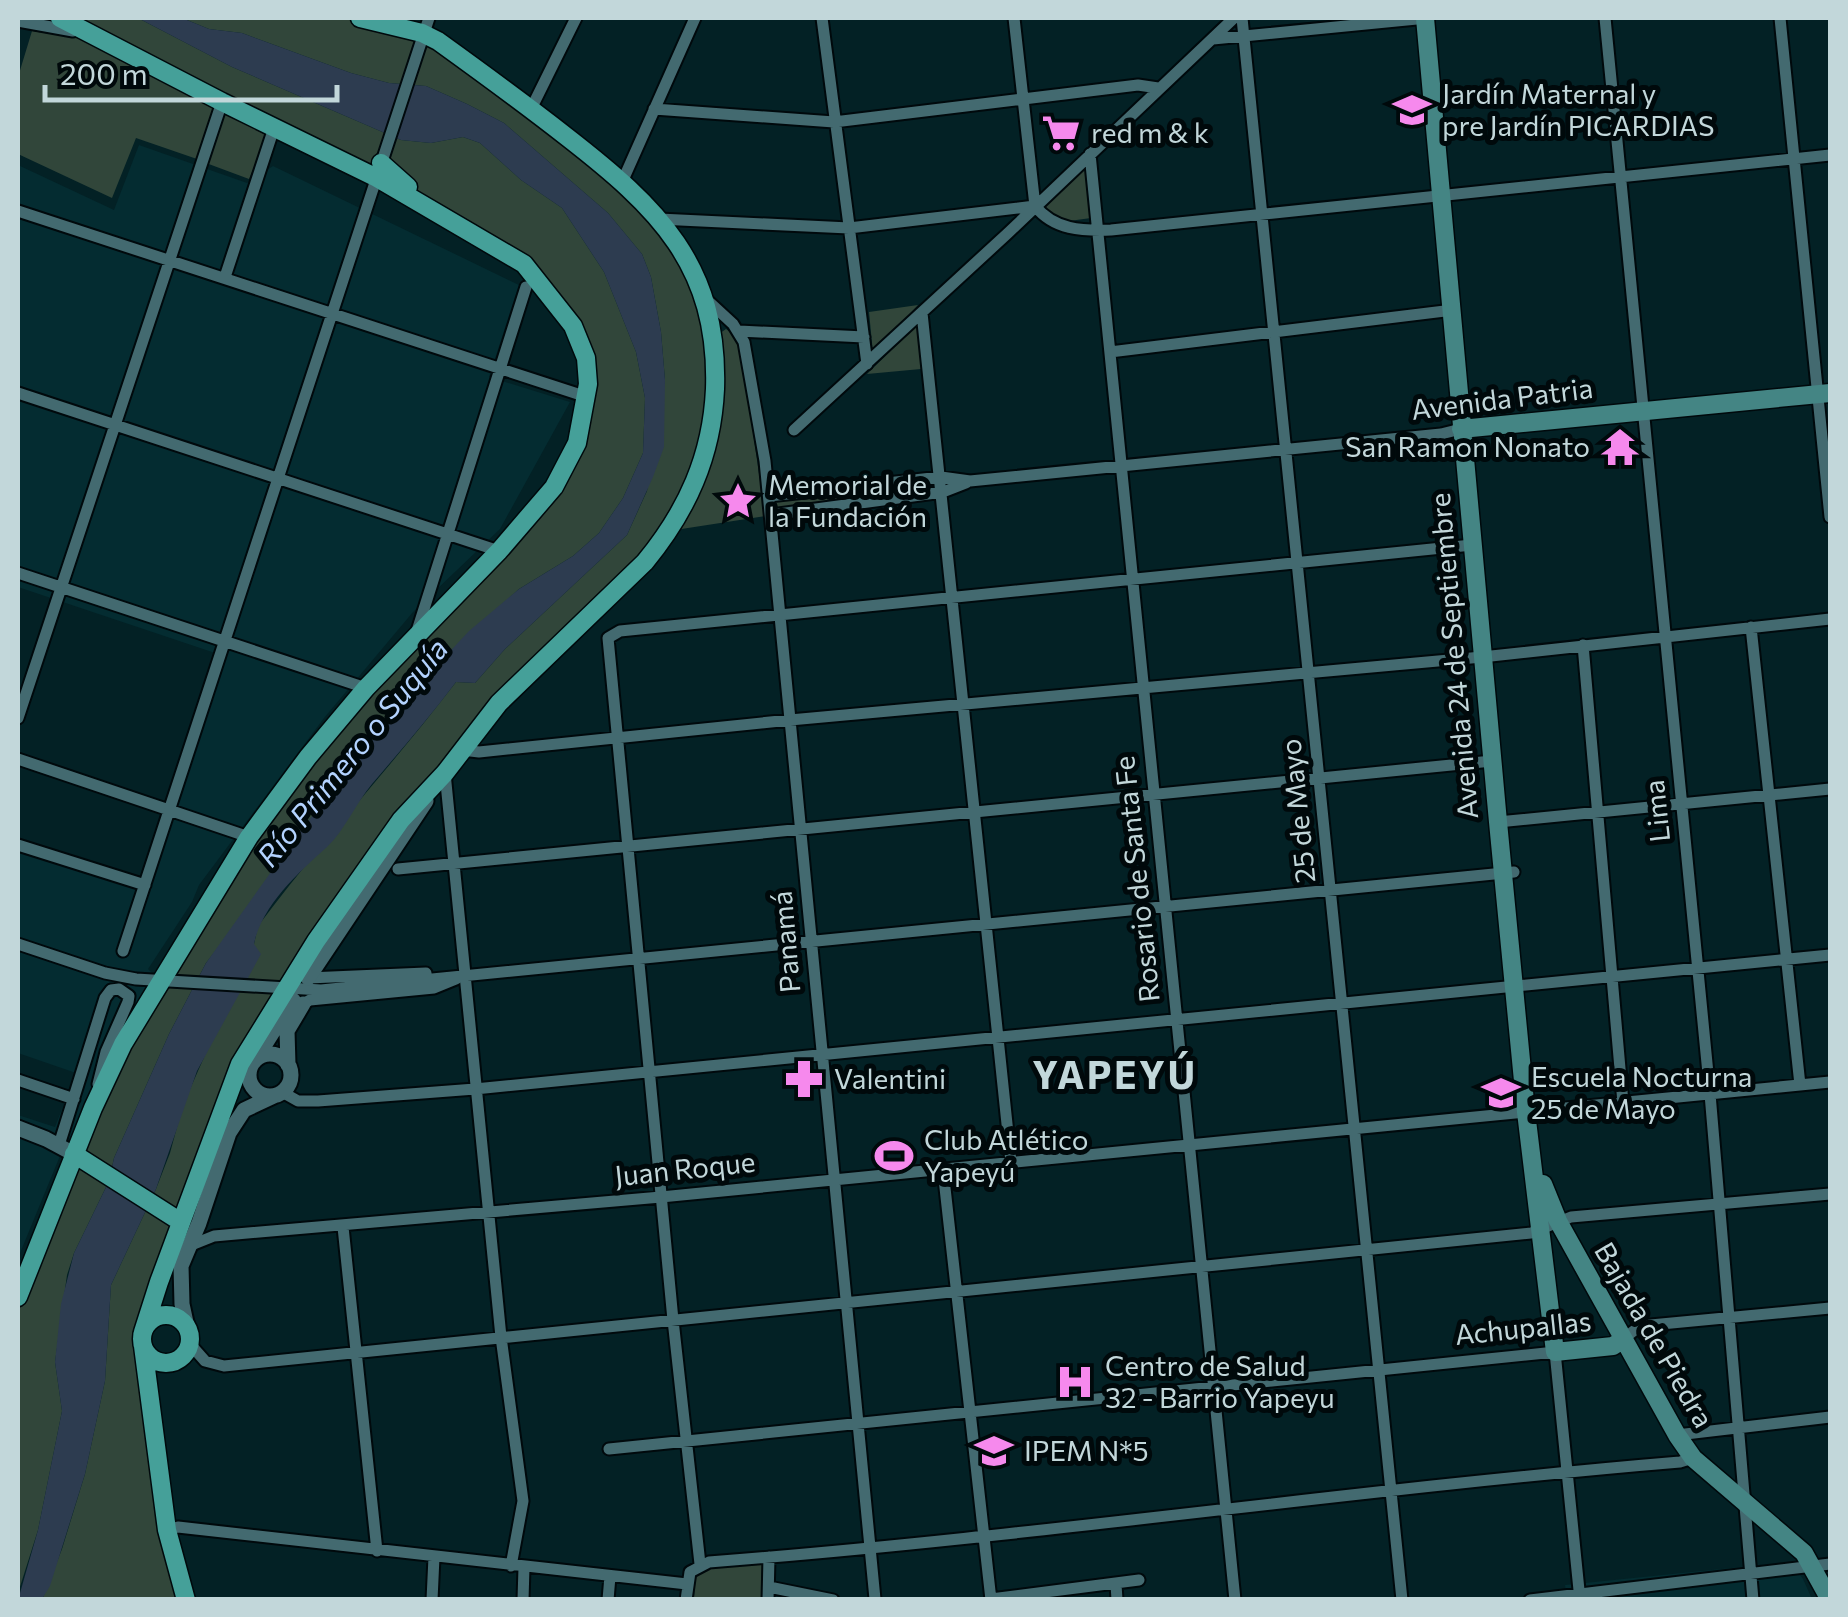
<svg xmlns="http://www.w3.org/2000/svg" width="1848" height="1617" viewBox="0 0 1848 1617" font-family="Commissioner,sans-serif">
  <rect width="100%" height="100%" fill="#032125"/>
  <path fill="#042c31" d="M139,145L247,183L273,166L519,285L489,377L570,402L500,529L413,612L324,718L199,885L192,902L148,969L160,981L62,1151L18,1258V1115L55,1127L76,1073L18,1053V839L142,878L215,653L18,587V165L114,210Z
    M1790,1562L1803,1579L1812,1599H1567L1565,1585Z"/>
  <path fill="#31463a" d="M60,18H138L232,67L401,140L431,143L463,137L480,143L521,180L562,208L604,272L636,352L645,398L643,453L623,498L599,533L573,556L519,589L444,657L206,963L169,1034L114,1158L109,1181L74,1253L67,1275L55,1362L62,1411L38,1530L18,1593V1297L93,1108L249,837L565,471L586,358L531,270Z
    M182,18H360L422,33L623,180L684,254L715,380L683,511L508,694L240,1064L143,1346L186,1599L42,1600L62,1549L85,1474L105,1381L111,1285L156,1189L170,1153L183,1105L254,944L258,926C321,842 392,766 456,682L475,683L505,649L627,535L647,491L665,380L661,332L651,277L642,254L608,213L504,123L467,104L426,86L389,83L351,73L242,33L209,29Z
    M32,31L95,41L213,108L197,159L136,138L112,198L18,154V77Z
    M224,111L267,136L249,179L206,163Z
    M1085,168L1091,218L1069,221L1043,209Z
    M918,305L873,353L869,312Z
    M917,325L921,369L867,374Z
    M726,329L735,336L741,348L765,516L675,530L695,494L719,334Z
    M939,479V486L775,510L774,501Z
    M762,1562L761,1599L694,1600L695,1578L708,1567Z"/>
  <path fill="#2d3c50" d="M138,18H182L209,29L242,33L351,73L389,83L426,86L467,104L504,123L608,213L642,254L651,277L661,332L665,380L664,447L653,477L627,535L505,649L475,683L456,682C429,718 401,750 372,784C356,803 345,830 327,847C299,872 262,905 254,944L261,954L197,1071L156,1189L111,1285L105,1381L85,1474L50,1586L42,1599L18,1600L38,1530L62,1411L55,1362L61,1304L74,1253L109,1181L114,1158L169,1034L206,963L298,834L402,703L469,631L519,589L573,556L599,533L623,498L643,453L645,398L636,352L604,272L562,208L521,180L480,143L463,137L431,143L401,140L232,67Z"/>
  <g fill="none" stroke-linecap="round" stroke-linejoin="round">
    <g stroke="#00090c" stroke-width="15">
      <path id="minor" d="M822,18L867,364
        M1014,18L1035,206
        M1242,18L1402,1600
        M1605,18L1710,1094L1753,1600
        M1780,18L1830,517
        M18,21L73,31
        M1213,39L1427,18
        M531,109L576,18
        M654,109L834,122L1138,85L1158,88
        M1090,154L1235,1600
        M623,180L695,18
        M1035,206C1054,230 1082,231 1111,230L1830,155
        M18,211L587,397
        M659,219L849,228L1035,206
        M225,277L274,128
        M707,300L733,324L744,342L765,461L875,1599
        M922,313L1011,1162
        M739,331L864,337
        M1110,352L1453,310
        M18,393L499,551
        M794,430L1008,233L1234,18
        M769,496L941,477L970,481L1441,434L1461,429
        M771,515L943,492L966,483
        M18,573L366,688
        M1751,627L1800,1085
        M417,631L526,287
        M1583,645L1623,1103
        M18,718L222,102
        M462,750L479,752L790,720L1482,657L1830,619
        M18,759L249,837
        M445,773L501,1337L523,1501L511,1566
        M1498,822L1830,789
        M18,845L145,885
        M398,869L1492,761
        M18,944L105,973L136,979L321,990L1514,872
        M123,951L429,18
        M308,978L426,973
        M303,1004L310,1000L434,988L456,979
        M18,1080L74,1099
        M282,1092L298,1101H318L475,1089L1830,955
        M59,1145L105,998L111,990L119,989L129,996L128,1002L106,1052L98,1084
        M943,1170L991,1600
        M343,1227L377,1551
        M189,1246L214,1236L661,1197L1830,1082
        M1622,1340L1640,1326L1830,1308
        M190,1344L205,1361L224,1366L1531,1233L1571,1217L1830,1194
        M1677,1435L1830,1417
        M609,1449L1555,1352L1580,1600
        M167,1530L178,1527L687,1584
        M700,1564L673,1320L608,638L620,631L1472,545
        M1116,1584L1117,1600
        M769,1587L833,1600
        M991,1599L1139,1580
        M432,1600L434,1557
        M523,1600L524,1567
        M608,1600L610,1576
        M686,1600L690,1572L709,1562C1034,1537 1356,1489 1680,1462L1693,1458
        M768,1600L769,1557
        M1530,1600L1830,1564"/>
    </g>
    <g stroke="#00090c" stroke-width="19">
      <path id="tertiary" d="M308,978L426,801
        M249 1075a21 21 0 1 1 42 0a21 21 0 1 1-42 0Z
        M257,1057L293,1000
        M288,1065L287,1031L303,1004
        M18,1128L46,1139L74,1154
        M187,1327L182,1304L181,1266L199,1223L229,1133L244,1110L276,1095"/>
    </g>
    <g stroke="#00090c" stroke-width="21">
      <path id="secondary" d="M1425,18L1498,822L1526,1112L1555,1352L1613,1346L1622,1340
        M1461,429L1830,393
        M1543,1184L1558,1221L1677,1435L1693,1458L1804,1553L1830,1600"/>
    </g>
    <g stroke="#00090c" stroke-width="21">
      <path id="primary" d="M381,163L408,187
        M74,1154L181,1222
        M18,1297L93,1108L123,1044L249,837L308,757L366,688L499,551L554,487L577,443L588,384L586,358L573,326L524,264L377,178L222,102L60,18
        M142 1339a24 24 0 1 1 48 0a24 24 0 1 1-48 0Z
        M143,1332L159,1282L240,1064L316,941L401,820L445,773L499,703L645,562C687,511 712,456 715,389C719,265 657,207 567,137C525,104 481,72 438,41L422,33L360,18
        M143,1346L167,1530L186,1600"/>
    </g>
    <use href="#minor" stroke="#436a70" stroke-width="11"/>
    <use href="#tertiary" stroke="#436a70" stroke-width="15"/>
    <use href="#secondary" stroke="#448584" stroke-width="18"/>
    <use href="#primary" stroke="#45a099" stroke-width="18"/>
  </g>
  <defs>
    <g id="school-bare" transform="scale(3)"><path d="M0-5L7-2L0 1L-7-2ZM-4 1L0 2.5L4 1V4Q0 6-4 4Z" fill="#f689ed" stroke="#00090b" stroke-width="2.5" paint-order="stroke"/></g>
    <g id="supermarket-bare" transform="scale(3)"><path d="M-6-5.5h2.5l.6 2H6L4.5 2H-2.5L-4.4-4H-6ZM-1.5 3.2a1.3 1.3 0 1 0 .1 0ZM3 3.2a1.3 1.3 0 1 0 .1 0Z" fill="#f689ed" stroke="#00090b" stroke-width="2.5" paint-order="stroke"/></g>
    <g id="temple-bare" transform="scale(3)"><path d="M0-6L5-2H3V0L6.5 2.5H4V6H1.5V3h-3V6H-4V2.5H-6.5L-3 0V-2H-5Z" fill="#f689ed" stroke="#00090b" stroke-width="2.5" paint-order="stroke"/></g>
    <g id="sight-bare" transform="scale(3)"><path d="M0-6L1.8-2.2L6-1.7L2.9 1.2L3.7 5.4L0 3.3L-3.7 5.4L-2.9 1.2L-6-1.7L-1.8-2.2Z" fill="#f689ed" stroke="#00090b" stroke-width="2.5" paint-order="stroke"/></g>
    <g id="pharmacy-bare" transform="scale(3)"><path d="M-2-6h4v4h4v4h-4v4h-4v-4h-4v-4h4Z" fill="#f689ed" stroke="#00090b" stroke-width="2.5" paint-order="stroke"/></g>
    <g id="stadium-bare" transform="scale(3)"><path d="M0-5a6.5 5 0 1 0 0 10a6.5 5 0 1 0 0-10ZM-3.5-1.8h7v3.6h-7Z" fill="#f689ed" stroke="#00090b" stroke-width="2.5" paint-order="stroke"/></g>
    <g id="hospital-bare" transform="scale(3)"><path d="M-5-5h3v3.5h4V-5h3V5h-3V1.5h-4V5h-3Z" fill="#f689ed" stroke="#00090b" stroke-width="2.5" paint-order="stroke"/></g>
  </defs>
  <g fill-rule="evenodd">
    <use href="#school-bare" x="1412" y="110"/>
    <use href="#supermarket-bare" x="1061" y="133"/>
    <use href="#temple-bare" x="1620" y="447"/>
    <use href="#sight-bare" x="738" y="501"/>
    <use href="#pharmacy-bare" x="804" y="1079"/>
    <use href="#school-bare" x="1501" y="1093"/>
    <use href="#stadium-bare" x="894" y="1156"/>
    <use href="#hospital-bare" x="1075" y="1382"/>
    <use href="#school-bare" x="994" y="1451"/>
  </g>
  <g text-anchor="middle" stroke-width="10" stroke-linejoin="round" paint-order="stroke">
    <g font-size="28" fill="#c2d7da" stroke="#00090b" text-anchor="start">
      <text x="1442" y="104">Jardín Maternal y<tspan x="1442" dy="32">pre Jardín PICARDIAS</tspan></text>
      <text x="1091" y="143">red m &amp; k</text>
      <text x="1590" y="457" text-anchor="end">San Ramon Nonato</text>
      <text x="768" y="495">Memorial de<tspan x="768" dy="32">la Fundación</tspan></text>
      <text x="1531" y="1087">Escuela Nocturna<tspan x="1531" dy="32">25 de Mayo</tspan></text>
      <text x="834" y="1089">Valentini</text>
      <text x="924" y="1150">Club Atlético<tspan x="924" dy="32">Yapeyú</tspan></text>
      <text x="1105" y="1376">Centro de Salud<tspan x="1105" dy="32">32 - Barrio Yapeyu</tspan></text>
      <text x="1024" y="1461">IPEM N*5</text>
    </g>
    <g font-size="28" fill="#c2d7da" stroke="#00090b">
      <text transform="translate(1502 399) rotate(-7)" y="10">Avenida Patria</text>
      <text transform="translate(1454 656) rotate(-95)" y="10">Avenida 24 de Septiembre</text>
      <text transform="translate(1298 811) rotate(-96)" y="10">25 de Mayo</text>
      <text transform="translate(1657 811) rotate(-96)" y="10">Lima</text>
      <text transform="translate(1137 879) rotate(-96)" y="10">Rosario de Santa Fe</text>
      <text transform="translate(786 942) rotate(-95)" y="10">Panamá</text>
      <text transform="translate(685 1169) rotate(-6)" y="10">Juan Roque</text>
      <text transform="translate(1523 1328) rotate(-6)" y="10">Achupallas</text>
      <text transform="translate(1654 1335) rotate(60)" y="10">Bajada de Piedra</text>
    </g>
    <g font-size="30" font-style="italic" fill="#b3d3ff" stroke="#00090b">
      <text transform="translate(353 753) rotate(-51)" y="10">Río Primero o Suquía</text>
    </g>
    <g font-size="38" font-weight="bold" letter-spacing="2.5" fill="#c2d7da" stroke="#00090b">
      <text x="1115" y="1089">YAPEYÚ</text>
    </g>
  </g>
  <rect width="1848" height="1617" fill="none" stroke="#c2d7da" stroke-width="40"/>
  <path d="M45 85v15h292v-15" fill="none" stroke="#c2d7da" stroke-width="5"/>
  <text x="60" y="85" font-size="30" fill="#c2d7da" stroke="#00090b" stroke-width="8" paint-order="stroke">200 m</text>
</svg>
